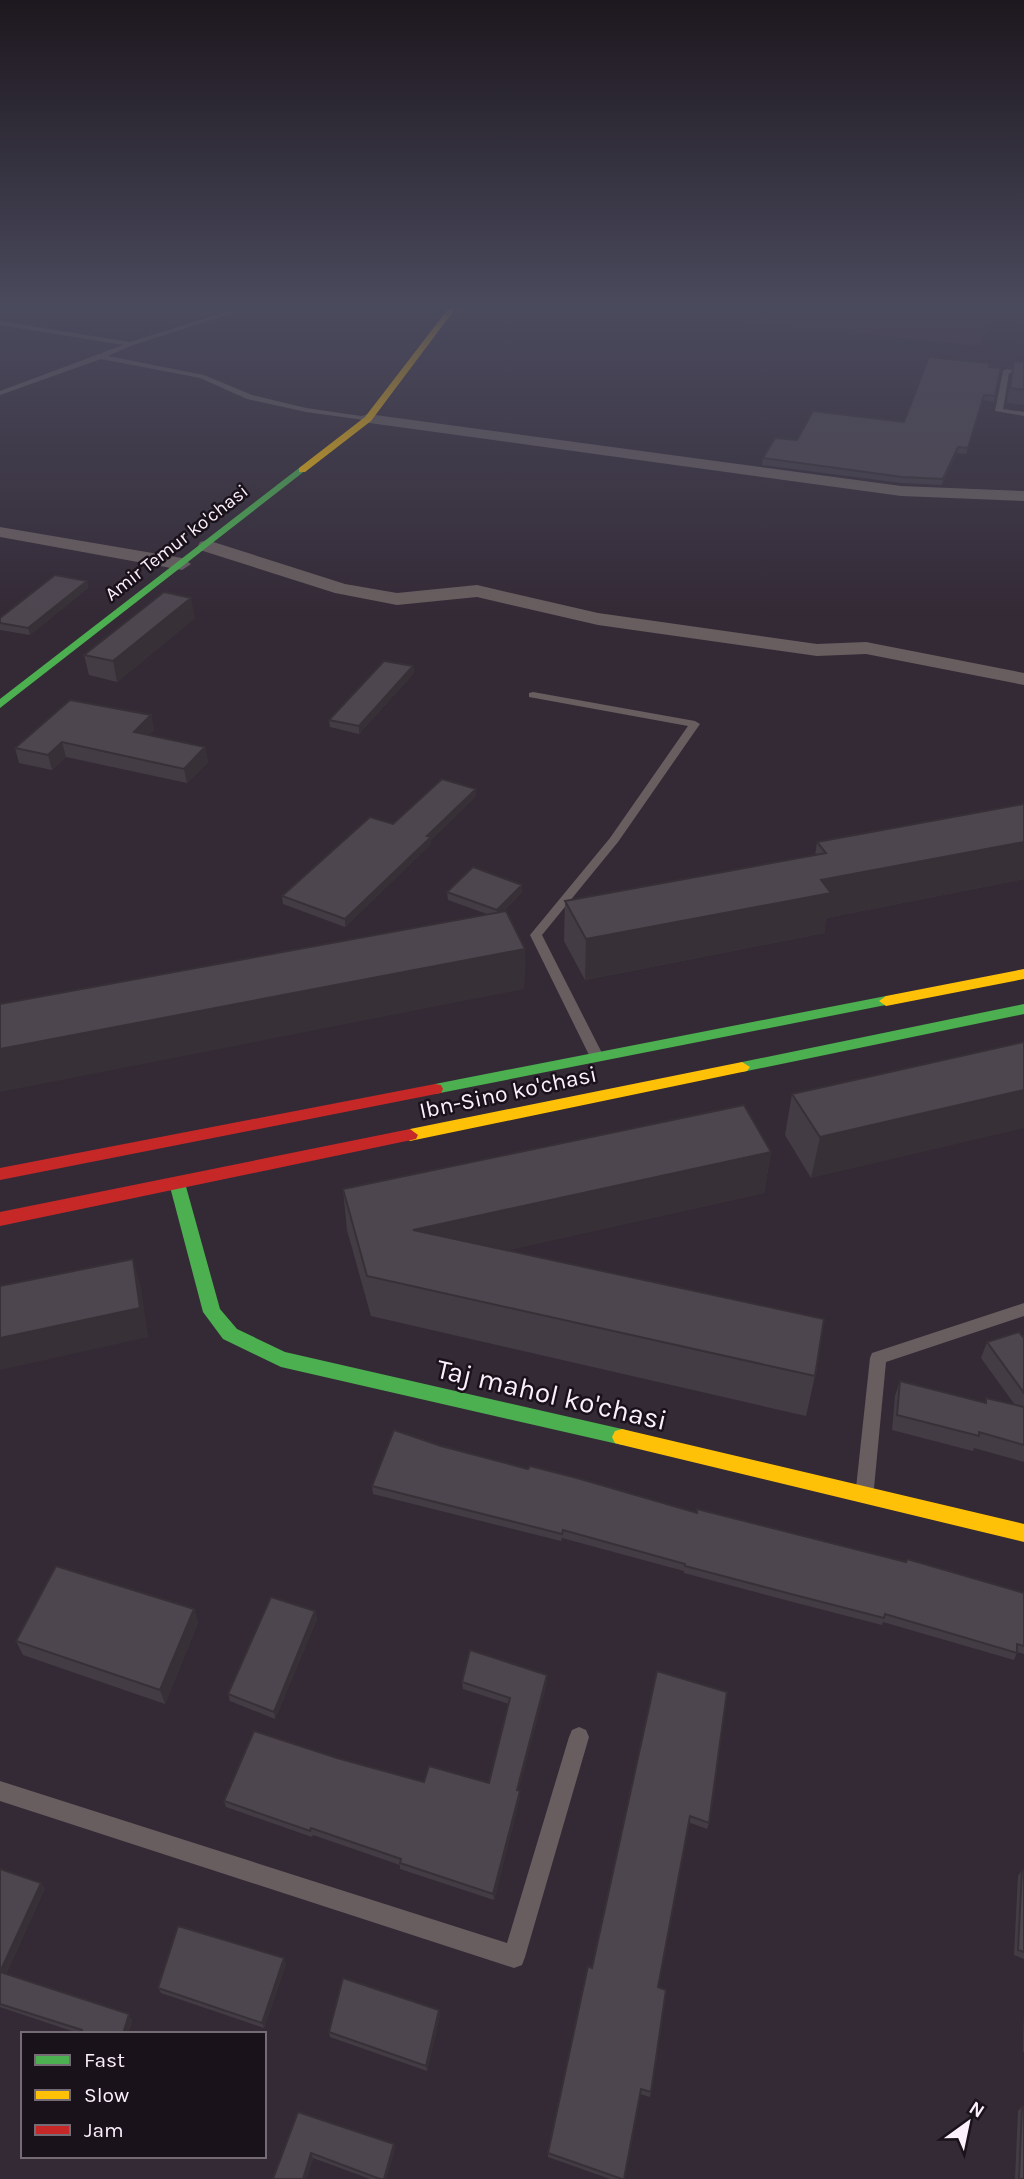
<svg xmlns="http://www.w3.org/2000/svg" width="1024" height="2179" viewBox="0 0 1024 2179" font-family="Karla,sans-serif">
  <rect width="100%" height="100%" fill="#342a36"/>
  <path fill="#402e35" d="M623,309H1024V313L994,311L979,346Z"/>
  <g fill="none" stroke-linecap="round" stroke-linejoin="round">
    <path fill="#685e5f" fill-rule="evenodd" d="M235,309H246L133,345L108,356L204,375L252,395L306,408L368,417H371V421L306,412L247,399L200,378L101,359L0,395V391L123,345L0,325V321L130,342Z
      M1006,369L1024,371V375L1009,373L1003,409L1024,412V416L995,411L1003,371Z
      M533,692L695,721L700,724L618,842L542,935L604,1057L597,1062L590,1057L530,935L610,838L688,726L529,697V693Z
      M1024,1303V1316L886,1362L874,1488L871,1494L865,1496L859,1494L856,1488L870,1358L872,1353Z
      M579,1727L586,1730L589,1737L525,1957L522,1965L514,1968L0,1801V1781L507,1943L569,1737L572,1730Z"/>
    <path fill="#685e5f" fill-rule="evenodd" d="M368,414L901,486L1024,491V501L901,496L362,422L360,419L362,416Z
      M0,527L182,558L191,564L182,570L0,537Z
      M207,540L345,584L397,593L477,585L598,613L817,644L866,642L1024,673V685L866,654L817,656L598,625L477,597L397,605L335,593L200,550L198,546L200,542Z"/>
    <path fill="#4caf50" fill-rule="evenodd" d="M299,468L306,470L0,708V699Z
      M886,996L893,1001L891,1004L435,1094L427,1089L435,1084Z
      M1024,1004V1014L742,1072L734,1067L742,1062Z
      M177,1177L183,1179L185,1183L220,1309L237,1329L285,1352L622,1429L629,1431L632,1437L629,1443L622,1445L281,1367L223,1339L203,1312L169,1183L171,1179Z"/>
    <path fill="#ffc107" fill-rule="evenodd" d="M448,309H455L371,421L305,472H299V468L365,417Z
      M1024,969V979L886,1006L879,1001L886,996Z
      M742,1062L750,1067L747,1071L410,1141L402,1135L410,1129Z
      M622,1429L1024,1524V1542L622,1445L615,1443L612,1437L615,1431Z"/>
    <path fill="#c62828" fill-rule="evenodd" d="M435,1084L441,1085L443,1089L441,1093L0,1180V1168Z
      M410,1129L418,1135L416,1139L0,1226V1212Z"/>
  </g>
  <path fill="#433c44" d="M1014,361L1024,362V405L1007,403Z
    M989,367L1001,368L994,402L983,400L966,454L957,453L942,485L901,483L762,465L763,458L797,440L904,422Z
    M87,581L88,588L30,635L0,630V618Z
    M195,618L117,682L89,675L84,655Z
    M413,666L414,673L359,734L330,727L329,720Z
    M151,715L154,730L148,735L205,747L208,762L187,783L66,757L52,770L19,763L15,748Z
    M476,796L431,840V844L345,927L283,904L282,896L393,824Z
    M1024,804V879L826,918L824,933L585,980L564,941L565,901L815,856L817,842Z
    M447,892H522L504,911L525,949L524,989L487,914L448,900Z
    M1024,1042L811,1178L785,1135L792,1094Z
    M771,1152L764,1193L507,1250L815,1376L806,1416L371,1316L347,1230L343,1189Z
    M1024,1338V1462L974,1448L973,1451L892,1430L895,1396L900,1381L985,1403L986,1398L1015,1405L981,1358L987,1342Z
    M441,1446L697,1513L906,1562L907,1559L1024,1593V1654L1017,1652L1014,1660L883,1622L882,1625L789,1601L684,1573V1571L562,1538L561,1541L373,1494L372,1486Z
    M194,1609L198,1623L165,1704L23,1655L16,1641Z
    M315,1611L317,1619L275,1719L230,1701L228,1694Z
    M657,1671L709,1823L707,1829L688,1822L658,1987L651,2092L650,2097L640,2094L624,2179H610L548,2157V2153L592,1968Z
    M547,1675V1682L518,1791L520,1797L494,1900L400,1869V1865L313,1835L312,1837L226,1807L224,1801L337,1758L424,1782L489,1783L509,1704L463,1689L462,1682Z
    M0,1869L45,1888L6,1974L132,2020L128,2034H81L0,2007Z
    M1022,1870L1024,1871V1959L1014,1955L1018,1876Z
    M286,1964L264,2028L161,1993L158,1988Z
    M439,2010L440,2015L427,2071L330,2037L329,2032Z
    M1024,2012V2052L1023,2051Z
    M1022,2107L1024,2179H1015L1018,2111Z
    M298,2112L394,2144L395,2148L386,2179H370L313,2158L306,2179Z"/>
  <path fill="#373137" d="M958,447L957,453L942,485L943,479Z
    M87,581L88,588L30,635L28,628Z
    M191,598L195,618L117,682L113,661Z
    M413,666L414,673L359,734V726Z
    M151,715L154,730L137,747L134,732Z
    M62,742L66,757L52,770L48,755Z
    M205,747L208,762L187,783L184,769Z
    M476,789V796L431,840V844L345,927V919L427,836Z
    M1024,842V879L826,918L824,933L585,980L586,939L821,880Z
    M522,885V892L497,918V910Z
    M525,949L524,989L0,1092V1049Z
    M1024,1090V1128L811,1178L820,1137Z
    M771,1152L764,1193L415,1271L413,1230Z
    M133,1259L141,1288L148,1337L0,1370V1338Z
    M194,1609L198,1623L165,1704L160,1690Z
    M315,1611L317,1619L275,1719L274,1712Z
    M547,1675V1682L517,1797V1790Z
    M520,1791V1797L494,1900L493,1894Z
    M41,1883L45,1888L4,1978L0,1972Z
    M284,1958L286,1964L264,2028L262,2023Z
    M439,2010L440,2015L427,2071L426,2066Z
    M129,2014L132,2020L128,2034H123Z
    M394,2144L395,2148L386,2179H384Z
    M311,2153L313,2158L306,2179H303Z"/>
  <path fill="#4e464f" stroke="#373137" stroke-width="2" d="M929,357L990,363L989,367L1001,368L995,396L984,395L968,448L958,447L943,479L902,477L763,458L775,438L797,440L813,411L904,422Z
    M1014,361L1024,362V390L1010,388Z
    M55,575L87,581L28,628L0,623V618Z
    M164,592L191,598L113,661L84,655Z
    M384,661L413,666L359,726L329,720Z
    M70,700L151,715L134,732L205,747L184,769L62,742L48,755L15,748Z
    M442,779L476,789L427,836L431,837L345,919L282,896L370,817L393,824Z
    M1024,804V842L821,880L831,893L586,939L565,901L826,853L817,842Z
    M473,867L522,885L497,910L447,892Z
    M506,911L525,949L0,1049V1004Z
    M1024,1042V1090L820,1137L792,1094Z
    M744,1105L771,1152L413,1230L824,1319L815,1376L367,1276L343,1189Z
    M133,1259L140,1308L0,1338V1286Z
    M1019,1332L1024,1338V1393L987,1342Z
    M900,1381L986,1403V1398L1024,1407V1445L979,1432V1436L897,1415Z
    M394,1430L441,1446L528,1469L530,1466L577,1478L697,1513V1509L906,1562L907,1559L1024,1593V1646L1017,1644V1653L885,1614L884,1618L791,1594L685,1566V1564L563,1530L562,1534L372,1486Z
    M56,1566L194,1609L160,1690L16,1641Z
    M271,1597L315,1611L274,1712L228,1694Z
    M470,1650L547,1675L517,1790L520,1791L493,1894L400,1863L401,1859L311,1828L310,1831L224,1801L254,1731L337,1758L424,1782L429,1766L489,1783L510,1698L462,1682Z
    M657,1671L727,1692L709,1823L690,1816L658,1987L666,1990L651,2092L641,2089L624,2179H622L548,2153L588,1966L592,1968Z
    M0,1869L41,1883L0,1972L129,2014L123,2034H81L82,2030L0,2004Z
    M1022,1870L1024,1871V1952L1018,1950Z
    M178,1926L284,1958L262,2023L158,1988Z
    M343,1978L439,2010L426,2066L329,2032Z
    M1022,2107H1024V2179H1019Z
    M298,2112L394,2144L384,2179H380L311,2153L303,2179H273Z"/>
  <linearGradient id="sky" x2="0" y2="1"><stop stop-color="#1d171e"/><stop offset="0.5" stop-color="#4a4a5d"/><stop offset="1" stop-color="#4a4a5d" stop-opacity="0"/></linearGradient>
  <rect width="1024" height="614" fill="url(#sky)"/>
  <g text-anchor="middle" stroke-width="5" stroke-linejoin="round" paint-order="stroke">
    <g font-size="19" fill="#fcf0fd" stroke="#1a121b">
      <text transform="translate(176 542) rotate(-38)" y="7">Amir Temur ko'chasi</text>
    </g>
    <g font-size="23" fill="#fcf0fd" stroke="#1a121b">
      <text transform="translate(508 1092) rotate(-12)" y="8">Ibn-Sino ko'chasi</text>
    </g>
    <g font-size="28" fill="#fcf0fd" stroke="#1a121b">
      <text transform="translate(552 1394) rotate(13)" y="10">Taj mahol ko'chasi</text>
    </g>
  </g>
  <rect x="21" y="2032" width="245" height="126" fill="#1a121b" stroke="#746b75" stroke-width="2"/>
  <rect x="35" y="2055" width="35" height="10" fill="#4caf50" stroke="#746b75" stroke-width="2"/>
  <text x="84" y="2067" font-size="21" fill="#fcf0fd">Fast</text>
  <rect x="35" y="2090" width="35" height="10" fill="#ffc107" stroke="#746b75" stroke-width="2"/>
  <text x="84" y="2102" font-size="21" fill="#fcf0fd">Slow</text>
  <rect x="35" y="2125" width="35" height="10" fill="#c62828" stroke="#746b75" stroke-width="2"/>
  <text x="84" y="2137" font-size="21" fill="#fcf0fd">Jam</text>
  <g transform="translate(968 2123) rotate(33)" stroke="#1a121b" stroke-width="5" paint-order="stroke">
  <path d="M0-5L12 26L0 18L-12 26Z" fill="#fcf0fd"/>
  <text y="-10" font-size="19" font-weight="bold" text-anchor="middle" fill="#fcf0fd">N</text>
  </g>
</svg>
